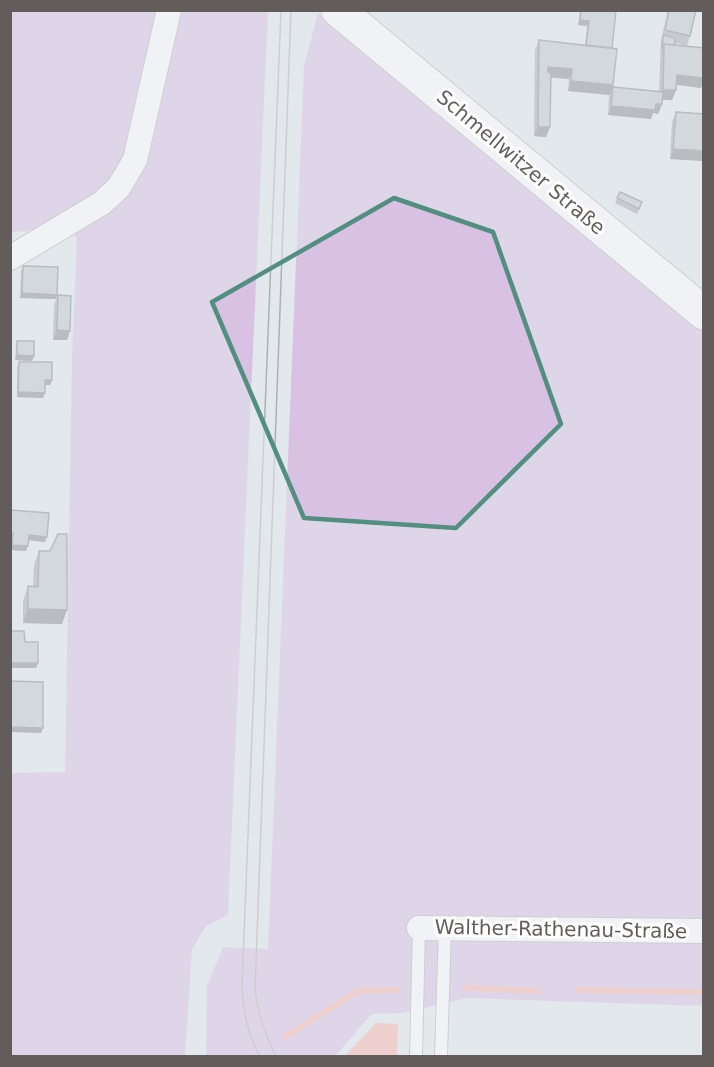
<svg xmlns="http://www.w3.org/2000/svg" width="714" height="1067" viewBox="0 0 714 1067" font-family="'DejaVu Sans',sans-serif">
  <rect width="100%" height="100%" fill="#e3e8ec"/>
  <path fill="#d8c1e2" d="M11,11H268L228,915L206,926L192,949L185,1056H11V773L65,772L72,356L77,239L66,219L27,231L11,232Z
    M318,13L703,331V1006L467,998L403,1013L372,1014L335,1056H206L207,986L223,947L268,949L304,66Z"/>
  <path fill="#f8b2a7" d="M376,1023L398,1024L397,1056H345Z"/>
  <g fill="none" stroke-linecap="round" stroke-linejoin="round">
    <path stroke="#f8b2a7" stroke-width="6" d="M466,988L538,991
      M578,990L704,992
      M285,1037L358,991L396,990"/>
    <g stroke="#b4b0ae" stroke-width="14">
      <path id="lane" d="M416,1056L419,928
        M441,1056L445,928"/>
    </g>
    <g stroke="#b4b0ae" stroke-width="26">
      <path id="street" d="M10,258L102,203L119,187L135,160L169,10
        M419,928L704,931"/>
    </g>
    <g stroke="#b5b0ad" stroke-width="35">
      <path id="secondary" d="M338,10L704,313"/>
    </g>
    <use href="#lane" stroke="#fff" stroke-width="12"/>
    <use href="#street" stroke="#fff" stroke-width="24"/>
    <use href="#secondary" stroke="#fff" stroke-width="33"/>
    <path stroke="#b0afaf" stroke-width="1.5" d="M260,1056C247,1035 243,1010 242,985L281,10
      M276,1056C265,1035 258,1014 255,990L291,10"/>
  </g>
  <path fill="#a4a9ac" d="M580,10H616L611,48L613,85L610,95L568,91L569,79L551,77L550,127L546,137L534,136L535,50L539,40L585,45L587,26L578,25Z
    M668,10H696L690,36L687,46L675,43V45L701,88L676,85V90L672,100H663L662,104L658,114L653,113L651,119L608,115L609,97L613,87L659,91L661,40Z
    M676,112L704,114V161L670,159L672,122Z
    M620,192L642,202L637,214L615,203Z
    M23,266L57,295L56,299L20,298L21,271Z
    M58,295L67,340H53L54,305Z
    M17,341L34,356L32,361L15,360L16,346Z
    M19,362L52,380L50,385H45L43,398L17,397V367Z
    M10,510L45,542L28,540L26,551L11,550V538H10Z
    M39,551L62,624L23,623V601L28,586H33L34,565Z"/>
  <path fill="#868a8c" d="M580,20L589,21L587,26L578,25Z
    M548,67L572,69L569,79L545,77Z
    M677,75L704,78L701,88L674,84Z
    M571,81L613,85L610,95L568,91Z
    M663,90H676L672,100L659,99Z
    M656,104H662L658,114L653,113L651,119L608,115L611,106Z
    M538,127H550L546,137L534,136Z
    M673,149L704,151V161L670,159Z
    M22,293L57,295L56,299L20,298Z
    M57,330L70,331L67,340H53Z
    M17,355L34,356L32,361L15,360Z
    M45,380H52L50,385H44Z
    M18,392L45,393L43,398L17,397Z
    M29,535L47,537L45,542L27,540Z
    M12,545L28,546L26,551L11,550Z
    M28,609L67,610L62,624L23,623Z
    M10,663H38L36,668H10Z
    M10,727L43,728L41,733L10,732Z"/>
  <path fill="#bfc5c8" stroke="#868a8c" stroke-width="1.5" d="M581,10H616L612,48L586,45L589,21L580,20Z
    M669,10H696L690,36L665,30Z
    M663,35L675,38V45L664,44L662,49Z
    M539,40L617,49L613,85L571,81L572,69L548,67V72L551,73L550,127H538Z
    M664,44L704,48V78L677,75L676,90H663Z
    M613,87L663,92L662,104H656L655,110L611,106Z
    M676,112L704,114V151L673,149Z
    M620,192L642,202L639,209L617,198Z
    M23,266L58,267L57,295L22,293Z
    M58,295L71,296L70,331L57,330Z
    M17,341H34V356L17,355Z
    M19,362H52V380H45V393L18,392Z
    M10,510L49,513L47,537L29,535L28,546L12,545L13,533H10Z
    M58,534H67V610L28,609V586L38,587L39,551H50Z
    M10,631H24L25,642H38V663H10Z
    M10,681L43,682V728L10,727Z"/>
  <path d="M0 0H714V1067H0ZM394,198L493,232L561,424L456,528L304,518L212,302Z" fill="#e3e8ec" fill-opacity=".55" fill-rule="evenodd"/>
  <path fill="none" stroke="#528f80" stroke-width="4.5" stroke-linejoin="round" d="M394,198L493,232L561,424L456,528L304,518L212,302Z"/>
  <g text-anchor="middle" stroke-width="6" stroke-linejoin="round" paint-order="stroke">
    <g font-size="20" fill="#625d5b" stroke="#fff">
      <text transform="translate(521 162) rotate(40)" y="7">Schmellwitzer Straße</text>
      <text transform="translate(561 929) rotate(1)" y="7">Walther-Rathenau-Straße</text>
    </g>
  </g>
  <rect width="714" height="1067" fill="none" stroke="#625d5b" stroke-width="24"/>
</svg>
